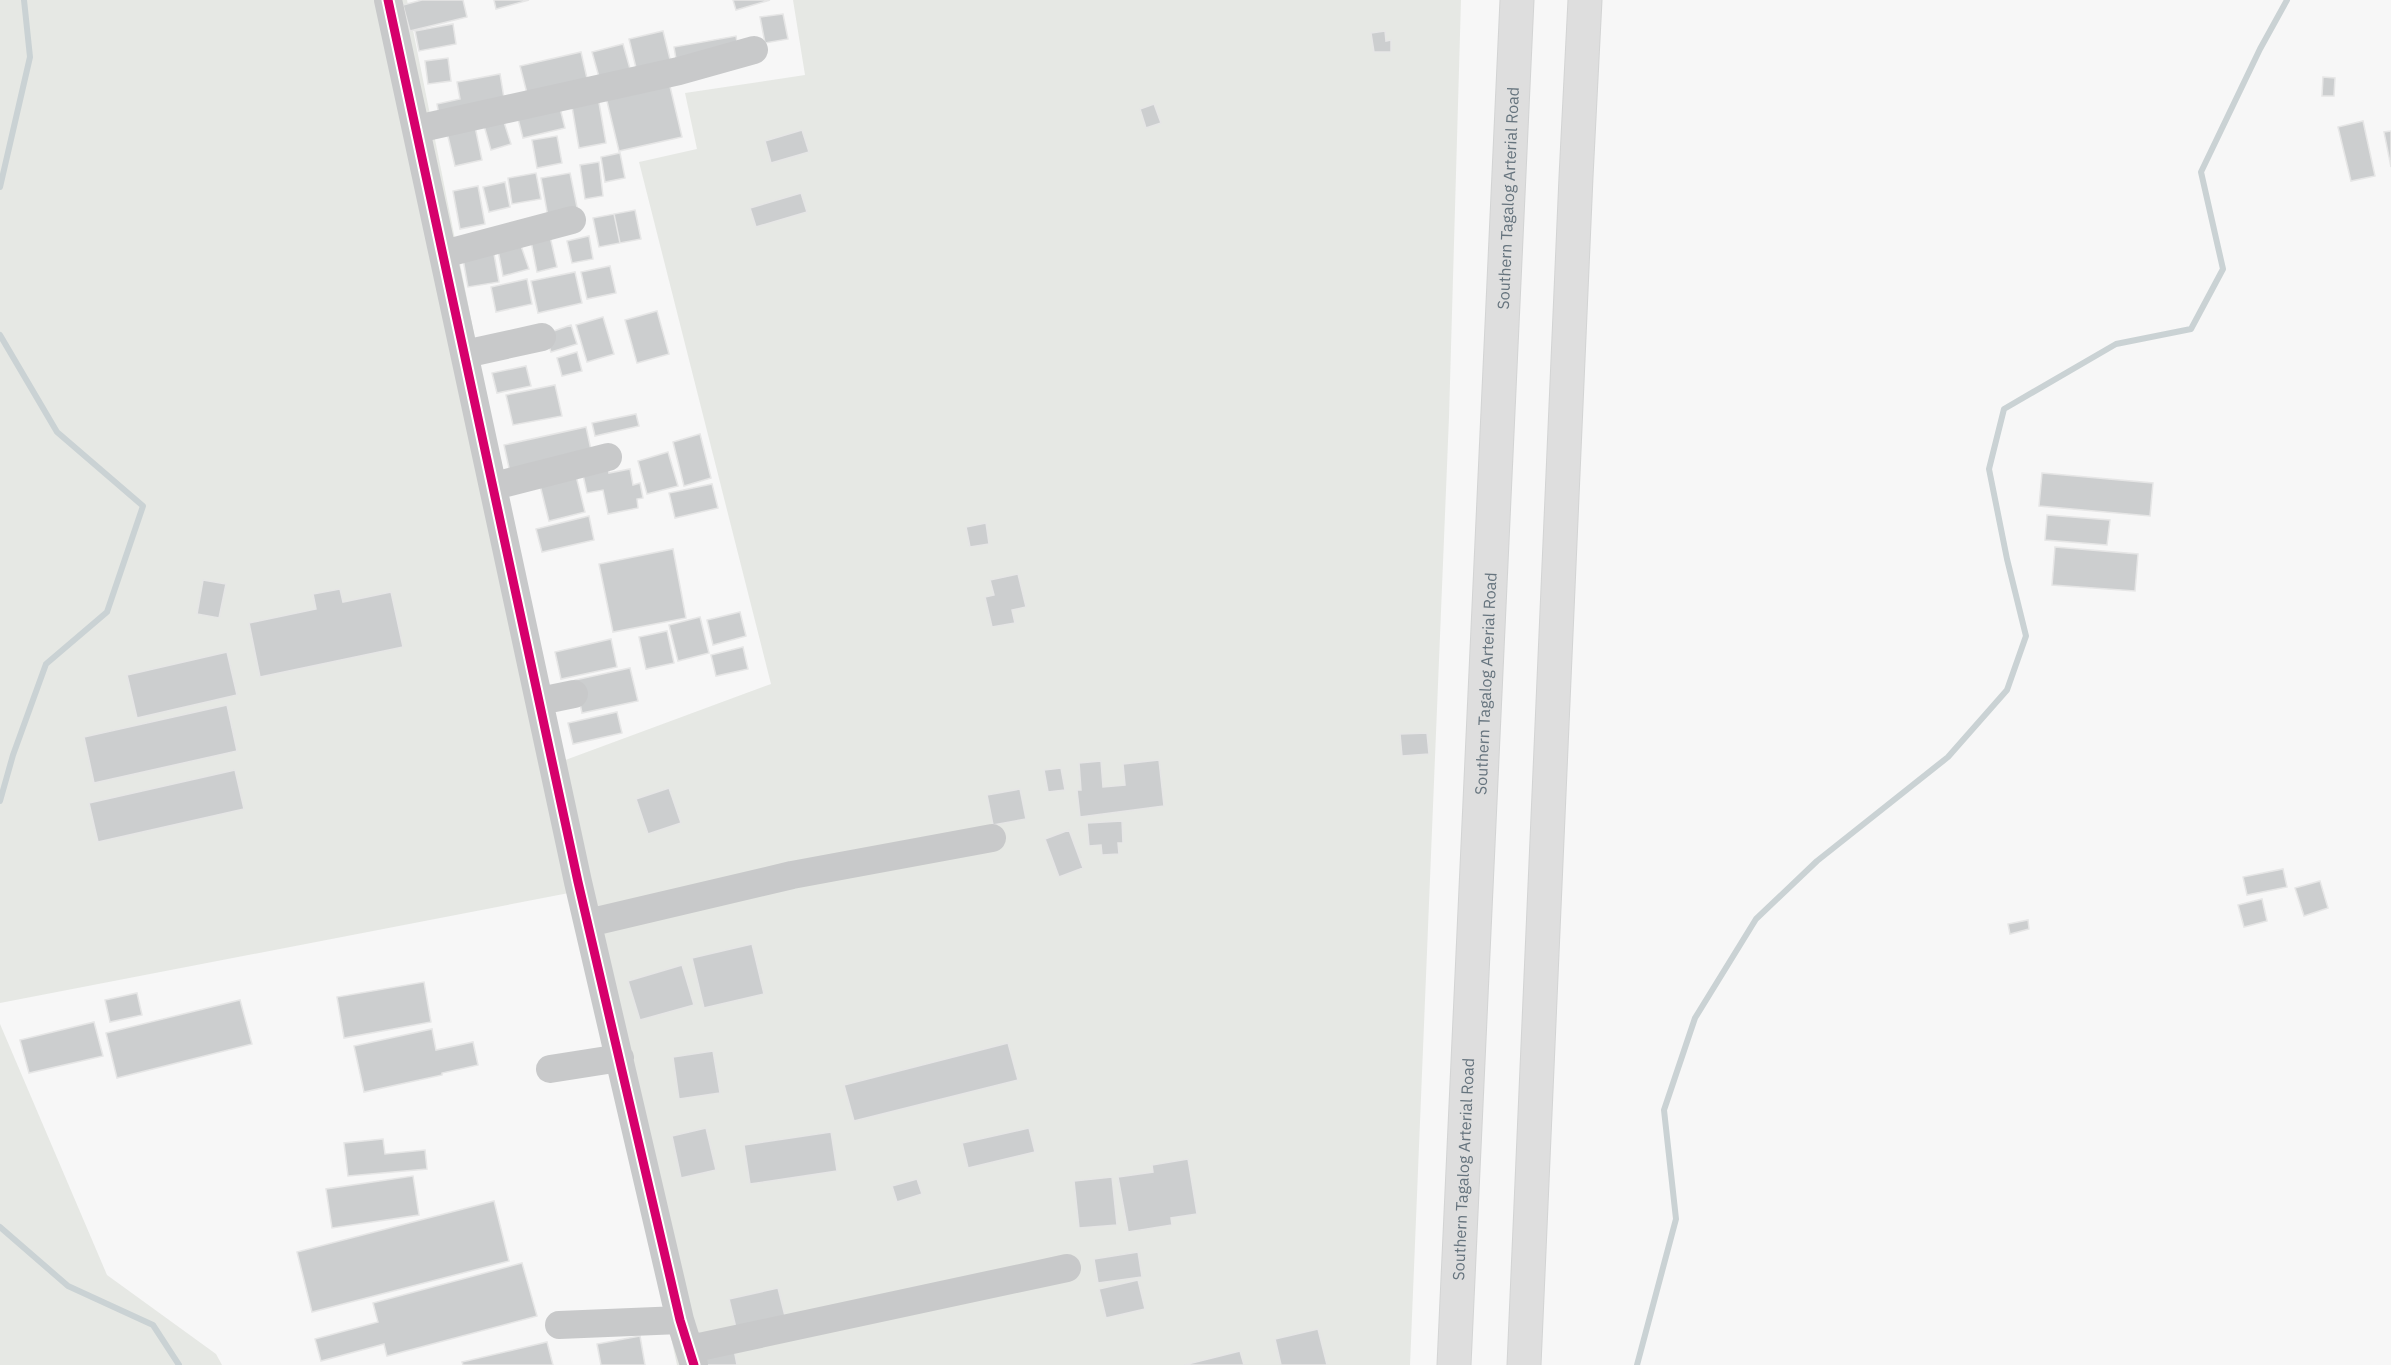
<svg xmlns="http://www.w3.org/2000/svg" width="2391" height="1365" viewBox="0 0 2391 1365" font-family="'IBM Plex Sans',sans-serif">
  <rect width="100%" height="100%" fill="#f7f7f7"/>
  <path fill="#e6e8e4" d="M0,0H407L560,762L771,684L639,162L697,149L685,93L805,75L793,0H1461L1449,417L1410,1365H677L574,892L0,1003Z
    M0,1024L107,1275L216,1354L222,1365H0Z"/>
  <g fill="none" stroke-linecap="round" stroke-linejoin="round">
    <path stroke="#cad2d4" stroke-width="6" d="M0,187L30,57L24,0
      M0,335L57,432L143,506L107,612L46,664L13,755L0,801
      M0,1227L68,1286L153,1325L179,1365
      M1637,1365L1676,1219L1664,1110L1695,1018L1756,919L1817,861L1948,757L2007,690L2026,636L2007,559L1989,469L2004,409L2116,344L2191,329L2223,269L2201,172L2260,49L2287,0"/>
  </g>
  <path fill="#cccecf" stroke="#e6e6e6" stroke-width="1.5" d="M422,0H463L467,17L410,31L403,5Z
    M494,0H529L496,9Z
    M733,0H770L736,10Z
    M783,14L788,39L765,43L760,17Z
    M453,24L456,44L419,51L415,31Z
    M663,31L671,63L637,72L629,39Z
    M1385,31L1386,41L1391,40V52H1374L1371,33Z
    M736,36L738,49L676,59L674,47Z
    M623,44L632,76L601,84L592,52Z
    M581,52L589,87L529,101L520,66Z
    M448,58L451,81L428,84L425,61Z
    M500,74L505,104L440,120L437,104L460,99L457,82Z
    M2323,77L2335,78L2334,96H2322Z
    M668,78L682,137L619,151L605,93Z
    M598,97L606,143L579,148L571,101Z
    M558,100L565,128L523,138L516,111Z
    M1154,104L1161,123L1146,128L1140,109Z
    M502,116L511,144L491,150L483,122Z
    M2363,121L2375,176L2351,181L2338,127Z
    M474,122L482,160L455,166L446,128Z
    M802,130L809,152L771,163L765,141Z
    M2391,131V167L2384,132Z
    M557,136L562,163L537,168L532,140Z
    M620,153L625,178L605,182L601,157Z
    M599,162L603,196L585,199L580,165Z
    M536,173L541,199L512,204L508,178Z
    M570,173L578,212L548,217L541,178Z
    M505,182L510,207L489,212L483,187Z
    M478,186L485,224L460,229L453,191Z
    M801,193L807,212L756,227L750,208Z
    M635,210L641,239L620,243L614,214Z
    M614,214L620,243L599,247L593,218Z
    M549,232L557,267L537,272L530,236Z
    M589,236L593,259L572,263L567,241Z
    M519,240L529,269L503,276L497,245Z
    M494,254L499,282L468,287L463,259Z
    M610,266L616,293L587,299L581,272Z
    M575,272L582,303L538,313L531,281Z
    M527,279L532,304L496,312L491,287Z
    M657,311L669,354L637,363L625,320Z
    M603,317L614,354L587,362L576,325Z
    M571,325L577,344L551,352L545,334Z
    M577,352L582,371L562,376L557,358Z
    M526,366L531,386L497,393L492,373Z
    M555,385L562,416L513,425L506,395Z
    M636,414L639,426L595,436L592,423Z
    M586,427L593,459L511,477L504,445Z
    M700,434L711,478L684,486L673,442Z
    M668,452L678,486L647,494L638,461Z
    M607,461L609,473L630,469L633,485L640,483L643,498L637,499L638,508L608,514L603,490L587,493L581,466Z
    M574,468L585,512L549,521L538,477Z
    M2042,473L2153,483L2150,516L2039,506Z
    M712,484L718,508L675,518L669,493Z
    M2047,515L2110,520L2107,545L2045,540Z
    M589,516L594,540L542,552L536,529Z
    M986,523L989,544L970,547L966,527Z
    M2055,547L2138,554L2135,591L2052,585Z
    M673,549L686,618L613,632L599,564Z
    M1018,574L1026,607L1012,610L1015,623L992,627L985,597L994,595L990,580Z
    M203,580L226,584L219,618L197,614Z
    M340,589L343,602L391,592L403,647L260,677L249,623L316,609L313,594Z
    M740,612L746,636L713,645L707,620Z
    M700,617L709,653L678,661L669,625Z
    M667,631L674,663L646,669L639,637Z
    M611,639L617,667L561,679L555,652Z
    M743,647L748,669L716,676L711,655Z
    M227,652L237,695L137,718L127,675Z
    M630,668L638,701L582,713L575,680Z
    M227,705L237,751L94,783L84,737Z
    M617,712L622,733L573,744L568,723Z
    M1427,733L1429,754L1402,756L1400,734Z
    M1159,760L1164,806L1080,817L1077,790H1081L1079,763L1101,761L1103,787L1125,785L1123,764Z
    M1061,768L1065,790L1048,792L1044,770Z
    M235,770L244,809L98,842L89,803Z
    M669,788L681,823L648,834L636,799Z
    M1020,789L1026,819L993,825L987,795Z
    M1122,821L1123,843H1118L1119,854L1102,855L1101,845L1089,846L1087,823Z
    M1069,830L1083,868L1059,877L1045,839Z
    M2283,869L2287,887L2247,895L2243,877Z
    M2320,881L2328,908L2304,916L2295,888Z
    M2262,899L2267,921L2244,927L2238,905Z
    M2028,920L2029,929L2010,934L2008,924Z
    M752,944L764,994L704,1008L692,958Z
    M682,965L694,1005L640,1020L628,981Z
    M424,982L431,1022L344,1038L337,997Z
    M137,993L142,1015L110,1022L105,1000Z
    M240,1000L252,1044L117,1078L106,1033Z
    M94,1022L103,1056L29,1073L20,1040Z
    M432,1029L436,1050L473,1042L478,1065L442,1073V1075L364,1092L354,1046Z
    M1008,1043L1018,1080L854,1121L844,1085Z
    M713,1051L720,1093L679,1099L673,1057Z
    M706,1128L716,1170L681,1178L672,1136Z
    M1029,1128L1035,1152L968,1168L962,1143Z
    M831,1132L837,1171L750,1184L744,1145Z
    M383,1139L385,1154L425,1150L427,1169L348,1176L344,1143Z
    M1188,1159L1197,1214L1171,1218L1172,1225L1128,1232L1118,1177L1153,1172L1152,1165Z
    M413,1176L419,1215L332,1228L326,1189Z
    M1112,1177L1117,1225L1079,1228L1074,1181Z
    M917,1179L922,1194L897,1202L892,1186Z
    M494,1201L509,1261L312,1312L297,1252Z
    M1138,1252L1142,1277L1098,1283L1094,1259Z
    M522,1263L537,1316L387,1356L384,1344L321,1361L315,1339L378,1322L373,1303Z
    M1138,1280L1145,1309L1106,1318L1099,1289Z
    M778,1288L785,1316L736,1328L729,1299Z
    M1318,1329L1327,1365H1281L1275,1339Z
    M640,1336L645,1365H601L597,1344Z
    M547,1342L553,1365H463L462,1362Z
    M733,1344L737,1365H703L700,1350Z
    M1240,1351L1244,1365H1184Z"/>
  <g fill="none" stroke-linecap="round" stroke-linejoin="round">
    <g stroke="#d3d4d4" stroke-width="35">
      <g id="highway">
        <path id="s1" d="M1454,1365L1517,0"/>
        <path d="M1524,1365L1576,177L1585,0"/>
      </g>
    </g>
    <path stroke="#c8c9ca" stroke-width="28" d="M388,0L578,882L680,1320L694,1365
      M417,129L679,71L754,50
      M444,254L572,220
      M465,354L542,337
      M494,486L608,457
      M540,701L574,694
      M588,923L792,875L992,838
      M550,1069L620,1058
      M559,1325L680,1320
      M690,1349L1067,1268"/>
    <use href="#highway" stroke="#dedede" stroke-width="33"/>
    <g stroke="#fff" stroke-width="13">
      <path id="cycleway" d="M388,0L578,882L680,1320L694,1365"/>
    </g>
    <use href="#cycleway" stroke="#d6006c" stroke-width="9"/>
  </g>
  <g text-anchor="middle" stroke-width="6" stroke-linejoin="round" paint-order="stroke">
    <g font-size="16" fill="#66747e" stroke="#fff">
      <text dy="6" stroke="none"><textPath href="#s1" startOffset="1168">Southern Tagalog Arterial Road</textPath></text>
      <text dy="6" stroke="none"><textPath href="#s1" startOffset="682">Southern Tagalog Arterial Road</textPath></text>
      <text dy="6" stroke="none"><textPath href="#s1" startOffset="196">Southern Tagalog Arterial Road</textPath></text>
    </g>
  </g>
</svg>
